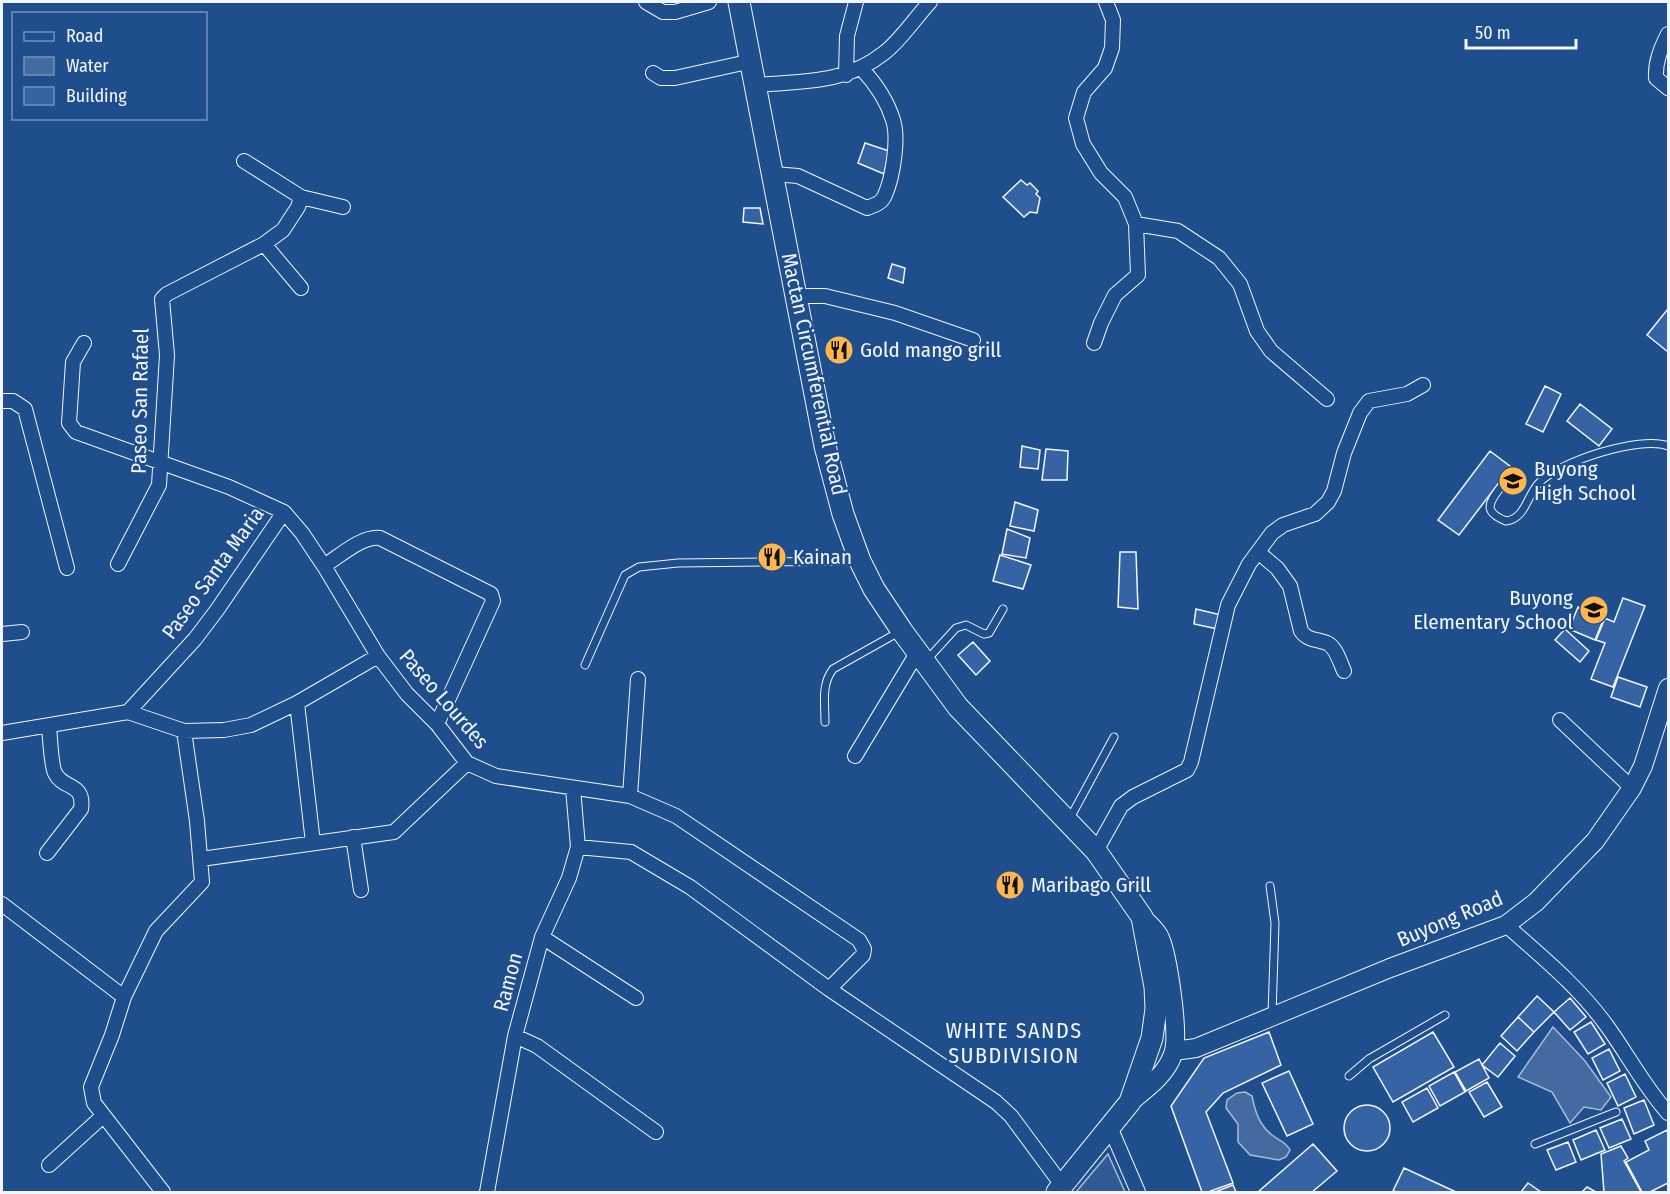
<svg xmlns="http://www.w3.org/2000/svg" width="1670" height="1194" viewBox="0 0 1670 1194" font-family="'Fira Sans Condensed',sans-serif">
  <rect width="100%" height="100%" fill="#1f4e8c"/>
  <path fill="#305b95" stroke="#a8bbd7" stroke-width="1.5" d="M1108,1154L1125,1192H1076Z"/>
  <path fill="#446ba0" stroke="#a8bbd7" stroke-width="1.5" d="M1553,1027L1585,1061L1611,1097L1601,1110L1584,1107L1570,1123L1552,1092L1518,1077Z
    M1245,1092L1252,1096C1255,1111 1259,1125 1272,1135C1279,1141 1285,1141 1290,1150L1286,1157L1279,1160L1250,1155L1238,1142V1124L1226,1108L1227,1100L1237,1093Z"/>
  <path fill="#3563a3" stroke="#f2f6ff" stroke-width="1.5" d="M865,143L889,151L884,174L858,163Z
    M1021,180L1027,185L1030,183L1038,191L1036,194L1040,198L1037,213L1030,212L1024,217L1003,197Z
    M744,208H760L763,224L743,222Z
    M892,264L905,268L903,283L888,278Z
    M1667,310L1668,311V352L1647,335Z
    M1545,386L1561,394L1543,432L1526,424Z
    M1580,404L1612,429L1599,446L1567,421Z
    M1022,446L1040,450L1038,469L1020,467Z
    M1046,449L1068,451L1067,480H1042Z
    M1490,451L1511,467L1459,535L1438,520Z
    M1015,502L1038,510L1034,531L1010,526Z
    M1007,529L1030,538L1026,558L1002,554Z
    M1120,552H1136L1138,609L1118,607Z
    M1000,555L1031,565L1023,589L993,581Z
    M1623,598L1645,606L1613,687L1591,679L1605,643L1596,640L1605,618L1614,622Z
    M1578,607L1604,618L1595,640L1569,629Z
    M1196,609L1221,615L1218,629L1194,624Z
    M1565,629L1589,651L1580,662L1555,640Z
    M973,642L990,661L976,675L958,655Z
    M1618,677L1647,687L1640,707L1611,697Z
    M1537,996L1554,1012L1534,1032L1518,1017Z
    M1570,998L1586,1017L1570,1030L1554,1012Z
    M1518,1017L1534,1032L1517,1051L1501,1036Z
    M1591,1022L1605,1044L1588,1054L1574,1032Z
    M1269,1032L1281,1065L1223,1093L1206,1112L1233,1183L1208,1192H1202L1171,1106L1204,1058Z
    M1433,1032L1454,1067L1393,1102L1373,1067Z
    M1500,1043L1515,1056L1498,1077L1482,1065Z
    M1609,1049L1620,1071L1603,1080L1592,1058Z
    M1479,1059L1489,1078L1466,1091L1455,1072Z
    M1289,1071L1313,1124L1287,1136L1262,1083Z
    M1454,1072L1465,1092L1440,1106L1429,1086Z
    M1625,1074L1636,1097L1618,1106L1607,1083Z
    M1487,1082L1502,1107L1484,1117L1469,1092Z
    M1427,1088L1438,1108L1413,1122L1402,1102Z
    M1644,1100L1654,1125L1634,1134L1624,1108Z
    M1344 1128a23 23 0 1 1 46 0a23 23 0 1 1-46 0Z
    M1622,1119L1631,1139L1609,1148L1600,1128Z
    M1596,1130L1605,1150L1581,1160L1573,1140Z
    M1667,1130L1668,1133V1183L1650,1192H1642L1626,1162L1649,1150L1645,1141Z
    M1568,1142L1576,1162L1556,1170L1547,1150Z
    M1313,1144L1337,1171L1312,1192H1258Z
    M1621,1146L1628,1158L1624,1161L1641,1192H1604L1601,1154Z
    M1404,1168L1456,1192H1397L1393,1191Z
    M1528,1183L1541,1192H1521Z
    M1233,1185L1236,1192H1215Z
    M1587,1187L1596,1192H1582Z"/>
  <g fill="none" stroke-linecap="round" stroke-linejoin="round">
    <g stroke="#f2f6ff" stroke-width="9">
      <path id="lane" d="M1505,481C1493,499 1478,510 1506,521C1525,519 1527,496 1538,484C1557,462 1641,435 1668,446
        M926,661L956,628L966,625L984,634L989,633L1003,609
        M585,665L625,575L639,567L678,563L858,561
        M825,722C825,703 821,685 833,669L899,632
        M1069,820L1114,737
        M1270,886L1275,923L1272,1015
        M1349,1076L1369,1059L1445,1015
        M1535,1144L1616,1112"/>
    </g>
    <g stroke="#f2f6ff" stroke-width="16">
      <path id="street" d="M646,2L663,12H675L709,2
        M1668,34C1661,48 1655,62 1656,78L1668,88
        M653,73L661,78H675L752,61
        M846,75L847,36L856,2
        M756,85C803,81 845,84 884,53C901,40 915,18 930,2
        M244,161L301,197L343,207
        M774,174L798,176L867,208C875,205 882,203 885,195C893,177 899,138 893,120C887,100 876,84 861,68
        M1136,224L1178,231L1219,258L1240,284L1257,331L1271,351L1327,399
        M264,244L301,288
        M797,296H825L895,313L973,340
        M84,343L73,362L69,423L76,432L229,487L284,512L302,533L324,566L378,656L407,694L437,724L467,763L496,776L630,796L676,816L859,940L864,949L863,955L829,989
        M1094,343L1101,323L1115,295L1138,275L1136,224L1125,197L1101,173L1083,144L1076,118L1084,92L1105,68L1112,48L1113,20L1106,2
        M2,401H13L25,409L67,568
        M1258,552L1277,568L1290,586L1301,631C1308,641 1317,639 1327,643C1336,647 1340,662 1344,671
        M118,564L159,485L167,355L162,299L167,294L264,244L283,230L298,207L301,197
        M324,566C340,556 361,536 380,538L491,594L493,601L437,724
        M2,634L22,632
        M297,703L313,843
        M128,712L195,639L217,610L284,512
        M1560,720L1632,788
        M2,733L128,712L184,731L224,730L251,725L297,703L378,656
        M855,756L917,653
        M630,796L638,679
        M353,837L361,890
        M578,847L631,852L690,887L829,989L996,1102L1011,1116L1062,1185
        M1096,851L1121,806L1133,797L1187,770L1191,762L1228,605L1249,564L1272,533L1283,525L1315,514L1328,502L1334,491L1344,453L1360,413L1369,401L1407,394L1423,385
        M47,853L81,809C85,782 63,790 55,773C51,765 50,736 49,726
        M201,859L394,832L467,763
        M2,904L124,997
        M1506,925C1542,957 1579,987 1607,1026C1628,1055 1644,1086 1668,1113
        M542,937L636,998
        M515,1036L537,1046L656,1132
        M1110,1127L1138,1192
        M49,1165L103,1116
        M163,1192L94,1103L91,1087L112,1035L124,997L156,931L202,882L197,821L184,731
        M487,1192L515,1036L542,937L569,878L578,847L573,788"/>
    </g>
    <g stroke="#f2f6ff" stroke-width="20">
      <path id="secondary" d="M1174,1051L1196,1048L1390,968L1506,925L1536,902L1595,841L1632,788L1643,766L1668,688
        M1130,1102C1147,1088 1166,1075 1173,1054C1180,1036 1168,957 1160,938C1157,930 1148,923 1142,917"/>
    </g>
    <g stroke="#f2f6ff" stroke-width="23">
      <path id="primary" d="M739,2L825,446L843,514L860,561L874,589L902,631L958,707L1096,851L1142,917L1155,987L1156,1009L1152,1038L1130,1102L1057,1192"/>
    </g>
    <use href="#lane" stroke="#1f4e8c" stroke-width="7"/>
    <use href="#street" stroke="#1f4e8c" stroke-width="14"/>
    <use href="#secondary" stroke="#1f4e8c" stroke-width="18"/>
    <use href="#primary" stroke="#1f4e8c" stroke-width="21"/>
  </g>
  <defs>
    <g id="restaurant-disc" transform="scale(1.5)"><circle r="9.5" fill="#ffb74d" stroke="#1f4e8c"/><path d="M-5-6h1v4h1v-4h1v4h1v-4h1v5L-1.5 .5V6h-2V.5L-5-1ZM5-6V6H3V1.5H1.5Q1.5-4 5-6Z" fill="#111"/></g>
    <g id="school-disc" transform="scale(1.5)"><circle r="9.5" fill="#ffb74d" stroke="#1f4e8c"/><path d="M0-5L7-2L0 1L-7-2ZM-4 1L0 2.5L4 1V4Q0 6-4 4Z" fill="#111"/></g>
  </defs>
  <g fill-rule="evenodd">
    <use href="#restaurant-disc" x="839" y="350"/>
    <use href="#school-disc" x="1513" y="481"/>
    <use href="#restaurant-disc" x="772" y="557"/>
    <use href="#school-disc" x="1594" y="610"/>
    <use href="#restaurant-disc" x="1010" y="885"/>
  </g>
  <g text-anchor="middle" stroke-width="4.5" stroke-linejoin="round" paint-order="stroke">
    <g font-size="21" fill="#f2f6ff" stroke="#1f4e8c" text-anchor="start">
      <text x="860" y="357">Gold mango grill</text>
      <text x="1534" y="476">Buyong<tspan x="1534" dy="24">High School</tspan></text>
      <text x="793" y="564">Kainan</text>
      <text x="1573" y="605" text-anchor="end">Buyong<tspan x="1573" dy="24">Elementary School</tspan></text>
      <text x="1031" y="892">Maribago Grill</text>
    </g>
    <g font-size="21" fill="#f2f6ff" stroke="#1f4e8c">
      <text transform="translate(814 374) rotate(78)" y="7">Mactan Circumferential Road</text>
      <text transform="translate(140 401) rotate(-89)" y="7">Paseo San Rafael</text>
      <text transform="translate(213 573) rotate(-54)" y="7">Paseo Santa Maria</text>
      <text transform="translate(444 699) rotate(49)" y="7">Paseo Lourdes</text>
      <text transform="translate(1450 919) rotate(-23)" y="7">Buyong Road</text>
      <text transform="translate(508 982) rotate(-75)" y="7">Ramon</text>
    </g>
    <g font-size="22" letter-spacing="1.5" fill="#f2f6ff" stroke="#1f4e8c">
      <text x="1014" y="1038">WHITE SANDS<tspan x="1014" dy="25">SUBDIVISION</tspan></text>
    </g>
  </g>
  <rect width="1670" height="1194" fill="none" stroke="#f2f6ff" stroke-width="6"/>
  <rect x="12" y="12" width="195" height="108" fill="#1f4e8c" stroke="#7391ba" stroke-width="1.5"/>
  <rect x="24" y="32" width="30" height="9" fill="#1f4e8c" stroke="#7391ba" stroke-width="1.5"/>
  <text x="66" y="42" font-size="18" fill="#f2f6ff">Road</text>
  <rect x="24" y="57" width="30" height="18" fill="#446ba0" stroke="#7391ba" stroke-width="1.5"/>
  <text x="66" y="72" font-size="18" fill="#f2f6ff">Water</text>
  <rect x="24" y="87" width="30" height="18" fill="#3563a3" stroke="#7391ba" stroke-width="1.5"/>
  <text x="66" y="102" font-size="18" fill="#f2f6ff">Building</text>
  <path d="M1466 39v9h110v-9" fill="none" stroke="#f2f6ff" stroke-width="3"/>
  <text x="1475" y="39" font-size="18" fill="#f2f6ff" stroke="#1f4e8c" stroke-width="4.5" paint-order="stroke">50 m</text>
</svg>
